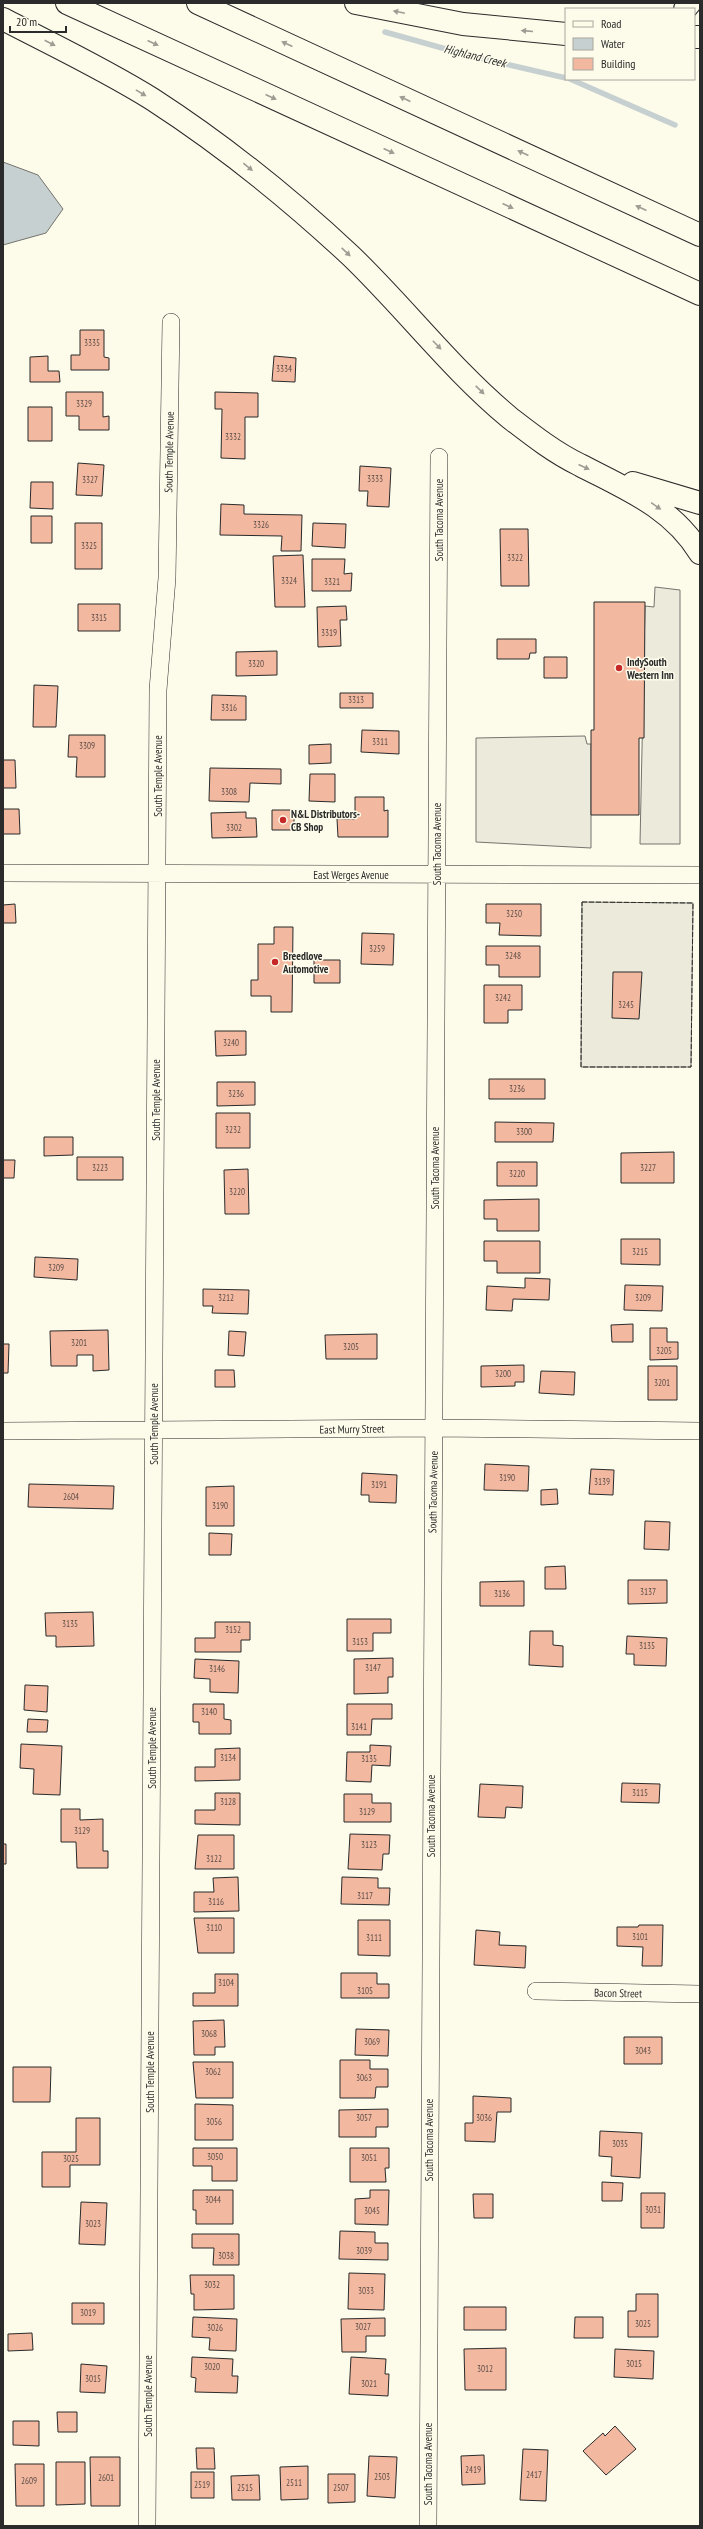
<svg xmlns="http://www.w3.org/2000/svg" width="703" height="2529" viewBox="0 0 703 2529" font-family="'PT Sans Narrow',sans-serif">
  <rect width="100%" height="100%" fill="#fdfbea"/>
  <path fill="#eceadb" stroke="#74746e" d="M655,587L680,590V844H640L645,606L654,607Z
    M585,736L587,744H591V848L476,842V738Z
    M582,902L693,903L691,1067H581Z"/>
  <path fill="#c7d0d0" stroke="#74746e" d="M3,162L38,175L63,209L46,233L3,245Z"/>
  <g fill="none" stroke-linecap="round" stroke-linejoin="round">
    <path stroke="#c7d0d0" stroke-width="5.5" d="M385,32L471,56L566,78
      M570,79L675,125"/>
  </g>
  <path fill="#f2b8a0" stroke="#2b2b2b" d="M80,330H104V357L109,358V370H71V355H80Z
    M48,356V371H59L60,382H30V357Z
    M274,356L296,358L295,382L272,381Z
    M66,392H103V417L109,416V430H79V416H66Z
    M215,392L258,393V417H245V459L221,458L222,409H215Z
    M28,407H52V441H28Z
    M78,463L104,465L102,496L76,495Z
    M360,466L391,468L389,507L367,506L368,491H359Z
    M31,482H53V509L30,508Z
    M221,504L244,505V514L302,515L301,551H281L282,536L220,535Z
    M31,516H52V543H31Z
    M75,523H102V569H75Z
    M313,523L346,524L345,548L312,546Z
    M500,529H528L529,586H501Z
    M303,555L305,607H275L273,556Z
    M312,559H345L344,574L352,573L351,591H312Z
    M594,602H645L644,738H639V815H591V730H594Z
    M78,604H120V631H78Z
    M346,606L347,620H340L341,646L318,647L317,607Z
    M497,639H536V653H530L529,659H497Z
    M277,651V675L236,676V652Z
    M544,657H567V678H544Z
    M34,685L58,686L56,727H33Z
    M340,693H373V708H340Z
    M212,695L246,696V720H211Z
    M362,730L399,731V754L361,752Z
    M69,735H105V777H76L77,757H68Z
    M331,744V763L309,764V745Z
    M3,760H15L16,788H3Z
    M210,768L281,769V784L250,783L249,802L209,801Z
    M310,774H335V802L309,801Z
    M355,797H384V811L388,810V837H338L337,819H355Z
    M3,809H19L20,834H3Z
    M272,810H294V830H272Z
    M246,812V818H256L257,837L212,838L211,813Z
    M15,904L16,923H3V905Z
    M486,904H541V936L499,935L500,923H486Z
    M274,927H293L292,1012H271V996H251V980H258V944H274Z
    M362,933L394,934L393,965L361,964Z
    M486,946H540V977H499V965H486Z
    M314,960H340V983H314Z
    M613,972H642L639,1019L612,1018Z
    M484,985H522V1010H508V1023H484Z
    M215,1031H246V1055L216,1056Z
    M489,1079H545V1099H489Z
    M217,1082H255V1105L217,1106Z
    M216,1113H250V1148H216Z
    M495,1122L554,1123L553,1142H495Z
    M44,1137H73V1155L44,1156Z
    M674,1152V1183H621V1153Z
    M77,1157H123V1180H77Z
    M3,1160H15L14,1178H3Z
    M497,1162H537V1186H497Z
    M248,1169L249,1214H225L224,1170Z
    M539,1199V1231H497V1219H484V1200Z
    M621,1239H660V1265L621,1264Z
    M484,1241H540V1273H497V1261H484Z
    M35,1257L78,1259L77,1280L34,1277Z
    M525,1278L550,1279L549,1300L513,1299L512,1311L486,1310L487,1286L525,1288Z
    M625,1285L663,1286L662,1311L624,1310Z
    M203,1289L249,1290L248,1314L212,1313L213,1306H203Z
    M633,1324V1342H612L611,1325Z
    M650,1328H667V1342H678V1359L650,1360Z
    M108,1330L109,1370L93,1371V1355H77V1366H51L50,1331Z
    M229,1331L246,1332L244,1356L228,1355Z
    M377,1334V1359H326L325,1335Z
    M3,1344H9L8,1373H3Z
    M524,1365V1382H515V1386L481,1387V1366Z
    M648,1366H677V1400H648Z
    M215,1370H234L235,1387H215Z
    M541,1371L575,1372L574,1395L539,1393Z
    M485,1464L529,1466L528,1491L484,1490Z
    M591,1469L614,1470L613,1495L589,1494Z
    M362,1473L397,1475L396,1503L369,1502V1495H361Z
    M29,1484L114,1486L113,1509L28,1507Z
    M234,1486V1526H206V1487Z
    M557,1489L558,1504L541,1505V1490Z
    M645,1521L670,1522L669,1550L644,1549Z
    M209,1533L232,1534L231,1555H209Z
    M565,1566L566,1589H545V1567Z
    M628,1580H667V1603L628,1604Z
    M524,1581V1606H480V1582Z
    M93,1612L94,1646L56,1647V1636H46L45,1613Z
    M347,1619H391V1633H373V1651H347Z
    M215,1622H250V1640H241V1652H195V1638H215Z
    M530,1631H553V1645L563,1646V1667L529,1665Z
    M627,1636L667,1638L666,1666L634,1665V1654H626Z
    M393,1658V1677H388V1693L354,1694V1659Z
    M195,1659L239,1661L238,1693L210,1692V1679L194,1678Z
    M25,1685L48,1686L47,1712L24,1710Z
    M193,1704H224V1719L231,1720V1734H199V1722H193Z
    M347,1704H392V1719H372L371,1735H347Z
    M28,1719L48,1720L47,1732H27Z
    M21,1744L62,1746L60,1795L33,1794L34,1769L20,1768Z
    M370,1745L391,1746L390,1766L372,1765L371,1782L346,1781L347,1752H370Z
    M240,1748V1780L195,1781V1767H215V1749Z
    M622,1783L660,1784L659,1803L621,1802Z
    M480,1784L523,1786L522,1808L506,1807L505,1818L478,1817Z
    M215,1793H240V1825L195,1824V1810H215Z
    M344,1794H372V1803H391V1822H344Z
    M61,1809H80V1820L103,1819V1851H108V1868H77L76,1842H61Z
    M350,1834L390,1835L389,1854H383L382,1870L348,1869Z
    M198,1835H234V1869H195Z
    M3,1844H6V1864H3Z
    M238,1877L239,1911L194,1912V1892H214L213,1878Z
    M342,1877L378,1878V1888H390L389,1905L341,1904Z
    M194,1918H234V1953H198Z
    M358,1920H390V1956L358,1955Z
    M639,1925H663L662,1966H642L643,1947L617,1946V1927H638Z
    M476,1930L500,1932L499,1945L526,1946L525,1968L474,1965Z
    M341,1973H377V1984H389V1998H341Z
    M215,1974H238V2006H193V1993H215Z
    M224,2020L225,2047H215V2055H194L193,2021Z
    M356,2029L389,2030L388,2056L355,2055Z
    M624,2037H662V2064H624Z
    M340,2060H370V2069H388V2087H376L375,2098H340Z
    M193,2062H233V2098H196Z
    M13,2067H51L50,2102H13Z
    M473,2096L511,2098V2112H497L495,2142L465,2141V2123H473Z
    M195,2104L233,2105V2140H195Z
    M388,2109V2127H376V2137H339V2110Z
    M76,2118H100V2165H70V2187H42V2152H76Z
    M600,2131L642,2133L640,2178L611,2176L612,2157L599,2156Z
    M193,2148H237V2181H212V2166H193Z
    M350,2148H389V2168H385L386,2182H350Z
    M602,2182L623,2183L622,2201H602Z
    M193,2190H233V2224H196V2210H193Z
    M370,2190H389L388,2225L355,2224V2199L370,2198Z
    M641,2193H665L664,2228H641Z
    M473,2194H493V2218H474Z
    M81,2202L107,2203L105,2245L79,2244Z
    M340,2231L375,2232V2243H388V2260L339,2259Z
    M192,2234H239V2265H213L214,2248H192Z
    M349,2273L385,2274L384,2310L348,2309Z
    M190,2275H234V2309L194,2310V2294H191Z
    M636,2294H658V2337H628V2311H636Z
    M72,2303H104V2324H72Z
    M464,2307H506V2330H464Z
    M193,2317L237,2319L236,2351L209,2350L210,2338L192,2337Z
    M575,2317H603V2338H574Z
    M385,2318V2336H366V2352H342L341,2319Z
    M32,2333L33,2350L8,2351V2334Z
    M506,2348V2390H465L464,2349Z
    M615,2349L654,2351L653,2379L614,2377Z
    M192,2357L233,2359L232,2376H238L237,2393L195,2392L196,2378L191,2377Z
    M351,2357L386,2359L385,2374H389L388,2396L349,2394Z
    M81,2364L107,2366L105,2393L80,2392Z
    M57,2412H77V2432H58Z
    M13,2421H39V2446L13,2445Z
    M615,2426L636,2449L606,2475L583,2451L603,2433L605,2436Z
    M196,2448H214L215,2469H197Z
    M523,2449L548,2450L546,2501L520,2500Z
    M484,2455L485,2484L462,2485L461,2456Z
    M369,2456L397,2457L395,2498L367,2496Z
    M90,2457H120V2506H91Z
    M56,2462H85V2504L56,2505Z
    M15,2464H44V2506H16Z
    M308,2466V2499L281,2500L280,2467Z
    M191,2472H214V2498H191Z
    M328,2474H355V2502L328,2503Z
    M259,2475L260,2500H232L231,2476Z"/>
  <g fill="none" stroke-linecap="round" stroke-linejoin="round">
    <g stroke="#2b2b2b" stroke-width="18">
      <path id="minor" d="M3,873L700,875
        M3,1431L433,1428L700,1431
        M536,1991L700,1994
        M147,2526L158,690L167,578L171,322
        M428,2526L439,457"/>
    </g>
    <g stroke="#2b2b2b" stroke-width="24">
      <path id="motorway" d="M67,3L700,294
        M198,3L700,235
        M356,3L463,24L566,34
        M685,9L690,3
        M3,19C53,45 104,69 152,99C223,145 289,198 351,256C405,308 452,370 510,418C532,435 555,453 580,465C626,489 672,507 700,553
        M694,37H700
        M633,483L700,503"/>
    </g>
    <use href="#minor" stroke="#fdfbea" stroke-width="17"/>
    <use href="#motorway" stroke="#fdfbea" stroke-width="22"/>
    <path stroke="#2b2b2b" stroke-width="1" stroke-dasharray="5 2" stroke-linecap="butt" d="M582,902L693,903L691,1067H581Z"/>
  </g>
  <defs><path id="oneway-solid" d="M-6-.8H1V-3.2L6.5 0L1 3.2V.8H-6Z"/></defs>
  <g fill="#9e9d94">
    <use href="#oneway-solid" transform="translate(399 12) rotate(-168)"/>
    <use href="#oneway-solid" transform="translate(527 31) rotate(-175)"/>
    <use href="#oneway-solid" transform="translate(50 43) rotate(27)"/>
    <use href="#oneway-solid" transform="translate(153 43) rotate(25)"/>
    <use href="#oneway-solid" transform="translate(287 44) rotate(-155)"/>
    <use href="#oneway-solid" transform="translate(141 93) rotate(31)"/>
    <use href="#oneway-solid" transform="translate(271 97) rotate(25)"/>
    <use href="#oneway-solid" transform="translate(405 99) rotate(-155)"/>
    <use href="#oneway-solid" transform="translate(389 151) rotate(25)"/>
    <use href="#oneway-solid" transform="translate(523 153) rotate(-155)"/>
    <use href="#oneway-solid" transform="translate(248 167) rotate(39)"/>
    <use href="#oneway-solid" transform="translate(508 206) rotate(25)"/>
    <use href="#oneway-solid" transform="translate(641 208) rotate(-155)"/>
    <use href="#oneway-solid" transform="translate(346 252) rotate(43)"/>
    <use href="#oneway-solid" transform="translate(437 345) rotate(46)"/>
    <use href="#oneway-solid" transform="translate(480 390) rotate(44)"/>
    <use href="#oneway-solid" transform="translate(584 467) rotate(25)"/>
    <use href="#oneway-solid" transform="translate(656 506) rotate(35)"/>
  </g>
  <g fill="#c62828" stroke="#fdfbea" stroke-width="1.5">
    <circle cx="619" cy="668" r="4"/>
    <circle cx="283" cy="820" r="4"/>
    <circle cx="275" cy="962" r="4"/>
  </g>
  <g text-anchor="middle" stroke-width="3" stroke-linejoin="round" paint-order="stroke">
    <g font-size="9" fill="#5d4e48">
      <text x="92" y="346">3335</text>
      <text x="284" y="372">3334</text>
      <text x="84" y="407">3329</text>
      <text x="233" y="440">3332</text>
      <text x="375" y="482">3333</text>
      <text x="90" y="483">3327</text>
      <text x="261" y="528">3326</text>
      <text x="89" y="549">3325</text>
      <text x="515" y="561">3322</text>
      <text x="289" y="584">3324</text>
      <text x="332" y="585">3321</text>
      <text x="99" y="621">3315</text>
      <text x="329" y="636">3319</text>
      <text x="256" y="667">3320</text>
      <text x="356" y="703">3313</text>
      <text x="229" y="711">3316</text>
      <text x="380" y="745">3311</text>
      <text x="87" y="749">3309</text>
      <text x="229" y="795">3308</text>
      <text x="234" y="831">3302</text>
      <text x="514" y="917">3250</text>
      <text x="377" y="952">3259</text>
      <text x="513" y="959">3248</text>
      <text x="503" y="1001">3242</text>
      <text x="626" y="1008">3245</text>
      <text x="231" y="1046">3240</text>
      <text x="517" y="1092">3236</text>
      <text x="236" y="1097">3236</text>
      <text x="233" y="1133">3232</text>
      <text x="524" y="1135">3300</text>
      <text x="100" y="1171">3223</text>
      <text x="648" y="1171">3227</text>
      <text x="517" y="1177">3220</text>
      <text x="237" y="1195">3220</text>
      <text x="640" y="1255">3215</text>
      <text x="56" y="1271">3209</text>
      <text x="226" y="1301">3212</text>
      <text x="643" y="1301">3209</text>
      <text x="79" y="1346">3201</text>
      <text x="351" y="1350">3205</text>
      <text x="664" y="1354">3205</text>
      <text x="503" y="1377">3200</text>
      <text x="662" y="1386">3201</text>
      <text x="507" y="1481">3190</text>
      <text x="602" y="1485">3139</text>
      <text x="379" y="1488">3191</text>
      <text x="71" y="1500">2604</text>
      <text x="220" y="1509">3190</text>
      <text x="648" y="1595">3137</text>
      <text x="502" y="1597">3136</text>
      <text x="70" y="1627">3135</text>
      <text x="233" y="1633">3152</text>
      <text x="360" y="1645">3153</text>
      <text x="647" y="1649">3135</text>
      <text x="373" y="1671">3147</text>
      <text x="217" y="1672">3146</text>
      <text x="209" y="1715">3140</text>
      <text x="359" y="1730">3141</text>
      <text x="228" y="1761">3134</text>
      <text x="369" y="1762">3135</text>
      <text x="640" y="1796">3115</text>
      <text x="228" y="1805">3128</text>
      <text x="367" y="1815">3129</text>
      <text x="82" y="1834">3129</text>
      <text x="369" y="1848">3123</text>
      <text x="214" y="1862">3122</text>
      <text x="365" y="1899">3117</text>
      <text x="216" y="1905">3116</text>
      <text x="214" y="1931">3110</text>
      <text x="640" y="1940">3101</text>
      <text x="374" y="1941">3111</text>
      <text x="226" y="1986">3104</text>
      <text x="365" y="1994">3105</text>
      <text x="209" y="2037">3068</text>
      <text x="372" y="2045">3069</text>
      <text x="643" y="2054">3043</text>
      <text x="213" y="2075">3062</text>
      <text x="364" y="2081">3063</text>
      <text x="364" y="2121">3057</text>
      <text x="484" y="2121">3036</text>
      <text x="214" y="2125">3056</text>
      <text x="620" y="2147">3035</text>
      <text x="215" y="2160">3050</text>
      <text x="369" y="2161">3051</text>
      <text x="71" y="2162">3025</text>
      <text x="213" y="2203">3044</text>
      <text x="653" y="2213">3031</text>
      <text x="372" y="2214">3045</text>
      <text x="93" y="2227">3023</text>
      <text x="364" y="2254">3039</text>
      <text x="226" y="2259">3038</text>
      <text x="212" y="2288">3032</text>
      <text x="366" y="2294">3033</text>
      <text x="88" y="2316">3019</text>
      <text x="643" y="2327">3025</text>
      <text x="363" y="2330">3027</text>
      <text x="215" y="2331">3026</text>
      <text x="634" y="2367">3015</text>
      <text x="212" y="2370">3020</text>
      <text x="485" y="2372">3012</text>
      <text x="93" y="2382">3015</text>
      <text x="369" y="2387">3021</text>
      <text x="473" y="2473">2419</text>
      <text x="534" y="2478">2417</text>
      <text x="382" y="2480">2503</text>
      <text x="106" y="2481">2601</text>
      <text x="29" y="2484">2609</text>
      <text x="294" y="2486">2511</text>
      <text x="202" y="2488">2519</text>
      <text x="245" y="2491">2515</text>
      <text x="341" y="2491">2507</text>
    </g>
    <g font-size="11" fill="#2b2b2b" stroke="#fdfbea">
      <text transform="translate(169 452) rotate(-89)" y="4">South Temple Avenue</text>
      <text transform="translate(439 520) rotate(-90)" y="4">South Tacoma Avenue</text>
      <text transform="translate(158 776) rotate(-90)" y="4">South Temple Avenue</text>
      <text transform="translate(437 844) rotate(-90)" y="4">South Tacoma Avenue</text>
      <text x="351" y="879">East Werges Avenue</text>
      <text transform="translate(156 1100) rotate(-90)" y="4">South Temple Avenue</text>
      <text transform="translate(435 1168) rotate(-90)" y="4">South Tacoma Avenue</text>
      <text transform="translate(154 1424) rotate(-90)" y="4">South Temple Avenue</text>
      <text transform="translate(352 1429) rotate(-1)" y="4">East Murry Street</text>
      <text transform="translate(433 1492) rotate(-89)" y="4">South Tacoma Avenue</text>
      <text transform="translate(152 1748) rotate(-90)" y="4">South Temple Avenue</text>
      <text transform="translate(431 1816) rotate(-90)" y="4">South Tacoma Avenue</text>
      <text transform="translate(618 1993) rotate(1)" y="4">Bacon Street</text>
      <text transform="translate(150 2072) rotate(-90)" y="4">South Temple Avenue</text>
      <text transform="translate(429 2140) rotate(-90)" y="4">South Tacoma Avenue</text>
      <text transform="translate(148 2396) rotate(-90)" y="4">South Temple Avenue</text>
      <text transform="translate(428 2464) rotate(-90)" y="4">South Tacoma Avenue</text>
    </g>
    <g font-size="11" font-weight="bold" fill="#2b2b2b" stroke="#fdfbea" text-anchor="start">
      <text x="627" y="666">IndySouth<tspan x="627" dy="13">Western Inn</tspan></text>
      <text x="291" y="818">N&amp;L Distributors-<tspan x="291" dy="13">CB Shop</tspan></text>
      <text x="283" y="960">Breedlove<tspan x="283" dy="13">Automotive</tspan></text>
    </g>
    <g font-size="12" font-style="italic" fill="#2b2b2b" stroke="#fdfbea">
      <text transform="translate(475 56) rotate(14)" y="4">Highland Creek</text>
    </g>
  </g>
  <rect width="703" height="2529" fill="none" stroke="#2b2b2b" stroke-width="8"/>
  <rect x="565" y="8" width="130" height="72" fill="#fdfbea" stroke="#a9a89e"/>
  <rect x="573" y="21" width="20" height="6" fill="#fdfbea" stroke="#a9a89e"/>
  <text x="601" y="28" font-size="12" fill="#2b2b2b">Road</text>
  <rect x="573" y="38" width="20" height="12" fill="#c7d0d0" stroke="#a9a89e"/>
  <text x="601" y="48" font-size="12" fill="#2b2b2b">Water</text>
  <rect x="573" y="58" width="20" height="12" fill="#f2b8a0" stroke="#a9a89e"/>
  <text x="601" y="68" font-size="12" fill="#2b2b2b">Building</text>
  <path d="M10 26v6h56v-6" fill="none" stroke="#2b2b2b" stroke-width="2"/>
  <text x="16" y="26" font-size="12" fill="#2b2b2b" stroke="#fdfbea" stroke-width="3" paint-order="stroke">20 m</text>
</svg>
